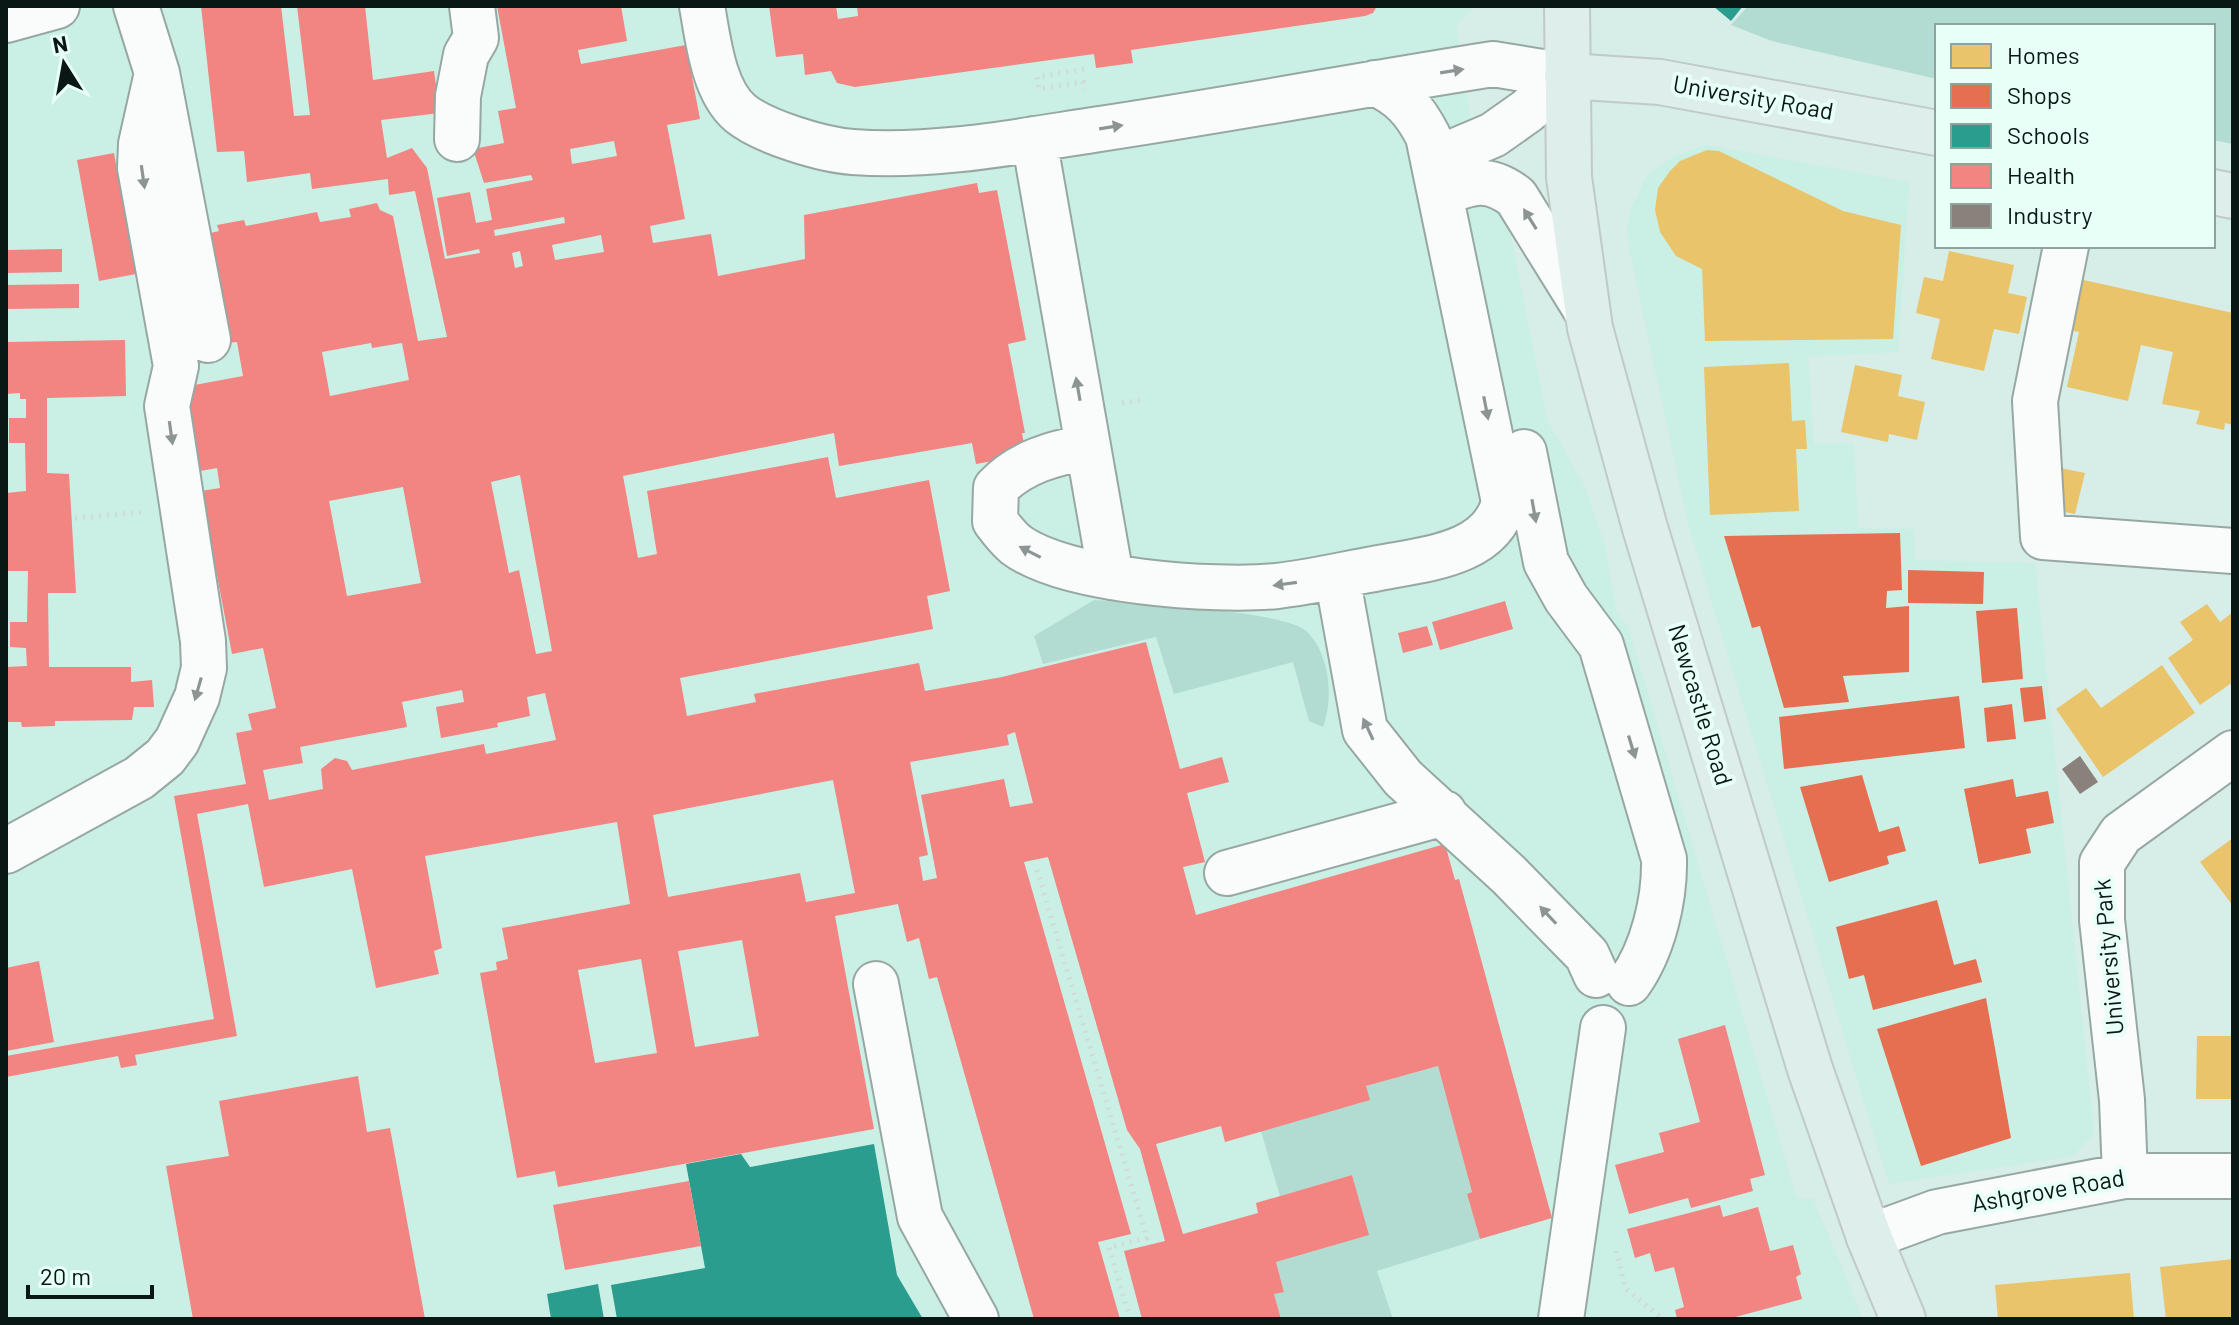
<svg xmlns="http://www.w3.org/2000/svg" width="2239" height="1325" viewBox="0 0 2239 1325" font-family="Barlow,sans-serif">
  <rect width="100%" height="100%" fill="#d7ede7"/>
  <path fill="#caefe5" d="M6,6H1477L1456,26L1484,207L1498,213L1509,227L1547,420L1584,485L1605,545L1616,612L1628,626L1797,1199L1813,1198L1863,1319H6Z
    M1707,145L1909,182L1898,352L1808,357L1814,444L1854,443L1858,528L1914,529V560L2035,563L2094,1133L2073,1156L1889,1184L1688,524L1629,248L1627,230L1631,209L1647,175L1674,156Z"/>
  <path fill="#b2dcd1" d="M1748,6H2233V144L2213,140V26H1937V79L1772,41L1731,25Z
    M1094,600C1130,602 1281,611 1305,630C1330,652 1334,698 1323,727L1309,721L1293,662L1174,694L1156,637L1043,664L1034,636Z
    M1438,1066L1472,1192L1467,1194L1480,1239L1377,1271L1393,1319H1281L1274,1294L1284,1291L1276,1262L1368,1235L1352,1175L1280,1196L1261,1131L1369,1100L1366,1086Z"/>
  <path fill="#e9c46a" d="M1707,150L1719,151L1843,211L1901,225L1893,339L1705,341L1702,269L1676,256L1660,232L1655,210L1658,188L1670,171L1680,161Z
    M1949,251L2014,265L2008,293L2027,297L2019,334L1994,329L1984,371L1931,359L1940,319L1916,313L1924,277L1943,281Z
    M2070,277L2233,313V425L2225,423L2224,430L2196,424L2200,411L2162,404L2173,352L2141,345L2128,401L2067,387L2079,332L2059,328Z
    M1789,363L1792,421L1805,420L1807,449H1796L1799,511L1710,515L1704,367Z
    M1855,365L1902,375L1898,396L1925,402L1917,440L1889,434L1888,442L1841,432Z
    M2060,468L2085,473L2075,514L2051,509Z
    M2207,604L2220,622L2233,612V682L2200,705L2168,658L2193,640L2180,622Z
    M2162,665L2195,713L2103,777L2056,709L2086,688L2101,708Z
    M2233,838V906L2200,862Z
    M2197,1036H2233V1099H2196Z
    M2233,1259V1319H2166L2160,1267Z
    M2130,1273L2134,1319H1998L1995,1285Z"/>
  <path fill="#e76f51" d="M1900,533L1902,590L1887,591L1886,608L1909,606V672L1843,676L1849,702L1784,708L1760,626L1752,628L1724,536Z
    M1908,570L1984,572L1983,604L1908,603Z
    M2017,608L2023,679L1982,683L1976,611Z
    M2042,686L2046,719L2024,722L2020,688Z
    M1959,696L1965,748L1784,769L1779,717Z
    M2012,704L2016,739L1987,742L1984,708Z
    M1862,775L1879,832L1899,826L1906,851L1887,856L1889,864L1829,882L1800,787Z
    M2013,779L2016,797L2048,791L2054,823L2026,829L2031,853L1979,864L1964,789Z
    M1937,900L1954,965L1976,959L1982,982L1873,1010L1864,975L1849,979L1836,927Z
    M1986,998L2011,1138L1921,1166L1877,1029Z"/>
  <path fill="#2a9d8f" d="M1713,6H1743L1731,21Z
    M874,1144L897,1275L923,1319H617L611,1285L705,1268L686,1164L741,1154L750,1167Z
    M598,1284L604,1319H551L547,1294Z"/>
  <path fill="#f28482" fill-rule="evenodd" d="M201,6H281L294,116L310,115L297,6H365L373,80L434,71L440,113L381,120L387,158L412,148L427,168L445,259L480,253L479,249L447,256L437,198L470,192L476,223L492,220L486,189L533,180L531,175L484,183L473,149L504,143L498,111L516,108L497,6H621L627,41L578,50L581,64L686,45L700,119L667,125L685,219L650,226L653,243L711,234L718,276L805,259L804,215L977,183L979,193L997,190L1026,340L1008,344L1025,433H1022L1026,455L976,464L972,443L839,466L834,433L623,476L638,558L657,554L647,491L828,457L836,498L929,480L950,591L927,596L933,629L680,678L687,716L756,702L754,694L919,663L925,691L1002,677L1146,642L1180,769L1222,757L1229,782L1187,793L1205,862L1183,867L1196,915L1445,844L1455,880L1459,879L1552,1218L1480,1239L1467,1194L1472,1192L1438,1066L1366,1086L1370,1100L1225,1142L1221,1126L1156,1144L1183,1234L1258,1213L1256,1203L1352,1175L1369,1235L1276,1262L1284,1292L1274,1294L1281,1319H1142L1124,1251L1165,1241L1140,1149L1127,1130L1048,857L1024,862L1131,1234L1098,1242L1120,1319H1034L937,977L929,979L919,938L907,942L898,904L835,916L874,1129L558,1187L555,1171L517,1178L480,973L497,970L496,962L508,959L502,928L630,904L617,822L425,856L442,948L434,951L439,974L376,988L352,869L264,887L248,804L197,814L237,1036L135,1055L137,1065L121,1068L118,1056L6,1077V1056L214,1019L174,796L246,784L236,733L252,730L248,714L276,708L263,648L232,654L201,491L220,488L217,468L195,472L187,431L189,386L243,376L237,342L227,343L206,234L219,231L217,225L244,220L246,226L317,212L320,222L351,217L349,209L377,203L380,210L393,216L418,341L447,337L415,191L389,195L388,179L312,189L310,173L247,182L244,151L217,152ZM614,141L617,156L572,164L570,149ZM564,217L565,223L495,236L494,230ZM601,235L604,252L555,260L552,245ZM520,251L523,266L515,268L512,253ZM371,343L372,348L402,343L409,380L330,396L322,352ZM520,475L552,651L536,654L519,570L509,573L491,482ZM403,487L421,583L347,596L329,501ZM462,690L464,702L436,707L441,738L498,727L497,723L530,716L527,697L545,693L556,740L486,754L484,744L352,770L347,761L335,758L321,769L323,789L269,800L263,770L303,763L300,747L407,727L402,702ZM1015,732L1033,803L1010,807L1004,779L921,795L937,878L923,881L919,857L928,855L910,762L1009,745L1007,735ZM833,780L855,893L806,902L800,873L668,897L653,815ZM742,940L759,1036L695,1047L678,951ZM641,959L657,1053L595,1063L578,970Z
    M769,6H836L838,19L858,16L857,6H1377L1373,13L1365,16L1131,50L1133,63L1096,68L1094,54L855,87L837,83L831,71L805,75L803,54L776,57Z
    M114,153L136,274L99,281L77,160Z
    M62,249V272L6,273V250Z
    M79,284V308L6,309V285Z
    M125,340L126,396L47,398V473L69,474L76,593H48L49,667H131V682L152,680L154,707H134L132,720L55,721V726L22,727L21,722H6V667L27,666L26,648L10,647V622H27L28,571H6V493L26,491L25,443H9V418H26V399H20V393L6,394V342Z
    M1505,601L1513,629L1440,650L1432,622Z
    M1427,626L1433,645L1403,653L1398,633Z
    M39,961L54,1042L6,1051V968Z
    M1725,1025L1765,1175L1750,1179L1753,1191L1691,1208L1688,1198L1629,1214L1615,1165L1664,1152L1659,1133L1700,1122L1678,1039Z
    M358,1076L367,1132L390,1128L425,1319H193L166,1166L229,1156L219,1101Z
    M689,1181L701,1246L565,1270L553,1205Z
    M1720,1205L1723,1217L1758,1207L1770,1251L1793,1245L1801,1274L1796,1277L1802,1299L1728,1319H1677L1675,1310L1684,1307L1674,1267L1655,1272L1650,1253L1635,1258L1627,1229Z"/>
  <path fill="#8a817c" d="M2080,756L2098,782L2080,794L2062,769Z"/>
  <g fill="none" stroke-linecap="round" stroke-linejoin="round">
    <g stroke="#97a8a3" stroke-width="48">
      <path id="minor" d="M136,6L157,73L208,340
        M702,6C708,39 713,90 740,113C763,132 823,150 853,152C932,158 1015,142 1093,130C1227,110 1360,85 1493,64L1567,76
        M6,20L57,6
        M457,139L458,96L466,55L476,38L472,6
        M1034,139L1111,577
        M1434,160L1493,135L1527,111L1567,76
        M1442,194C1471,181 1489,176 1516,197L1586,310
        M2066,246L2035,401L2043,537L2233,551
        M1088,447C1054,453 1020,462 996,488L995,521C1001,529 1007,537 1015,544C1064,582 1216,592 1277,586C1311,582 1345,574 1379,568C1424,559 1492,555 1504,502L1428,136C1414,109 1402,96 1375,83
        M1524,452L1546,562L1566,598L1601,645L1664,859C1665,899 1653,950 1629,983
        M1337,576L1365,730L1403,778L1509,875L1587,955L1596,975
        M6,851L139,778L165,757L177,741L197,697L204,668L203,641L167,406L176,366L140,168L141,144L157,73
        M1227,873L1444,813
        M876,984L920,1217L976,1319
        M2125,1176L2122,1100L2102,920V863L2121,834L2233,753
        M1869,1237L1937,1212L2125,1176H2233
        M1561,1319L1603,1028"/>
    </g>
    <g stroke="#c0cac7" stroke-width="48">
      <path id="major" d="M1567,6L1569,177L1590,328L1645,528L1810,1069L1869,1237L1903,1319
        M1567,76L1660,82L1937,133
        M2213,192L2233,196"/>
    </g>
    <path stroke="#d3d9d7" stroke-width="5" stroke-dasharray="2 6" stroke-linecap="butt" d="M1084,69L1037,77L1039,89L1083,82L1084,90
      M1122,403L1146,399
      M75,518L142,512
      M1037,870L1147,1238L1109,1247L1130,1319
      M1616,1251L1626,1289L1663,1319"/>
    <use href="#minor" stroke="#f9fcfb" stroke-width="44"/>
    <use href="#major" stroke="#deeeea" stroke-width="44"/>
  </g>
  <defs><path id="oneway-solid" d="M-6-.8H1V-3.2L6.5 0L1 3.2V.8H-6Z" transform="scale(2)"/></defs>
  <g fill="#8d9594">
    <use href="#oneway-solid" transform="translate(1452 71) rotate(-9)"/>
    <use href="#oneway-solid" transform="translate(1111 127) rotate(-9)"/>
    <use href="#oneway-solid" transform="translate(143 177) rotate(82)"/>
    <use href="#oneway-solid" transform="translate(1530 219) rotate(-122)"/>
    <use href="#oneway-solid" transform="translate(1078 389) rotate(-100)"/>
    <use href="#oneway-solid" transform="translate(1486 408) rotate(79)"/>
    <use href="#oneway-solid" transform="translate(171 433) rotate(82)"/>
    <use href="#oneway-solid" transform="translate(1534 511) rotate(80)"/>
    <use href="#oneway-solid" transform="translate(1030 552) rotate(-153)"/>
    <use href="#oneway-solid" transform="translate(1285 584) rotate(172)"/>
    <use href="#oneway-solid" transform="translate(198 689) rotate(106)"/>
    <use href="#oneway-solid" transform="translate(1368 729) rotate(-115)"/>
    <use href="#oneway-solid" transform="translate(1632 747) rotate(73)"/>
    <use href="#oneway-solid" transform="translate(1548 915) rotate(-133)"/>
  </g>
  <g text-anchor="middle" stroke-width="8" stroke-linejoin="round" paint-order="stroke">
    <g font-size="24" fill="#0a1815" stroke="#e8fff8">
      <text transform="translate(1753 98) rotate(10)" y="8">University Road</text>
      <text transform="translate(1700 705) rotate(73)" y="8">Newcastle Road</text>
      <text transform="translate(2109 957) rotate(-95)" y="8">University Park</text>
      <text transform="translate(2048 1191) rotate(-10)" y="8">Ashgrove Road</text>
    </g>
  </g>
  <rect width="2239" height="1325" fill="none" stroke="#0a1815" stroke-width="16"/>
  <rect x="1935" y="24" width="280" height="224" fill="#e8fff8" stroke="#8fa39d" stroke-width="2"/>
  <rect x="1951" y="44" width="40" height="24" fill="#e9c46a" stroke="#8fa39d" stroke-width="2"/>
  <text x="2007" y="64" font-size="24" fill="#0a1815">Homes</text>
  <rect x="1951" y="84" width="40" height="24" fill="#e76f51" stroke="#8fa39d" stroke-width="2"/>
  <text x="2007" y="104" font-size="24" fill="#0a1815">Shops</text>
  <rect x="1951" y="124" width="40" height="24" fill="#2a9d8f" stroke="#8fa39d" stroke-width="2"/>
  <text x="2007" y="144" font-size="24" fill="#0a1815">Schools</text>
  <rect x="1951" y="164" width="40" height="24" fill="#f28482" stroke="#8fa39d" stroke-width="2"/>
  <text x="2007" y="184" font-size="24" fill="#0a1815">Health</text>
  <rect x="1951" y="204" width="40" height="24" fill="#8a817c" stroke="#8fa39d" stroke-width="2"/>
  <text x="2007" y="224" font-size="24" fill="#0a1815">Industry</text>
  <g transform="translate(64 64) rotate(349)" stroke="#e8fff8" stroke-width="6" paint-order="stroke">
  <path d="M0-6L14 30L0 20L-14 30Z" fill="#0a1815"/>
  <text y="-12" font-size="22" font-weight="bold" text-anchor="middle" fill="#0a1815">N</text>
  </g>
  <path d="M28 1285v12h124v-12" fill="none" stroke="#0a1815" stroke-width="4"/>
  <text x="40" y="1285" font-size="24" fill="#0a1815" stroke="#e8fff8" stroke-width="6" paint-order="stroke">20 m</text>
</svg>
